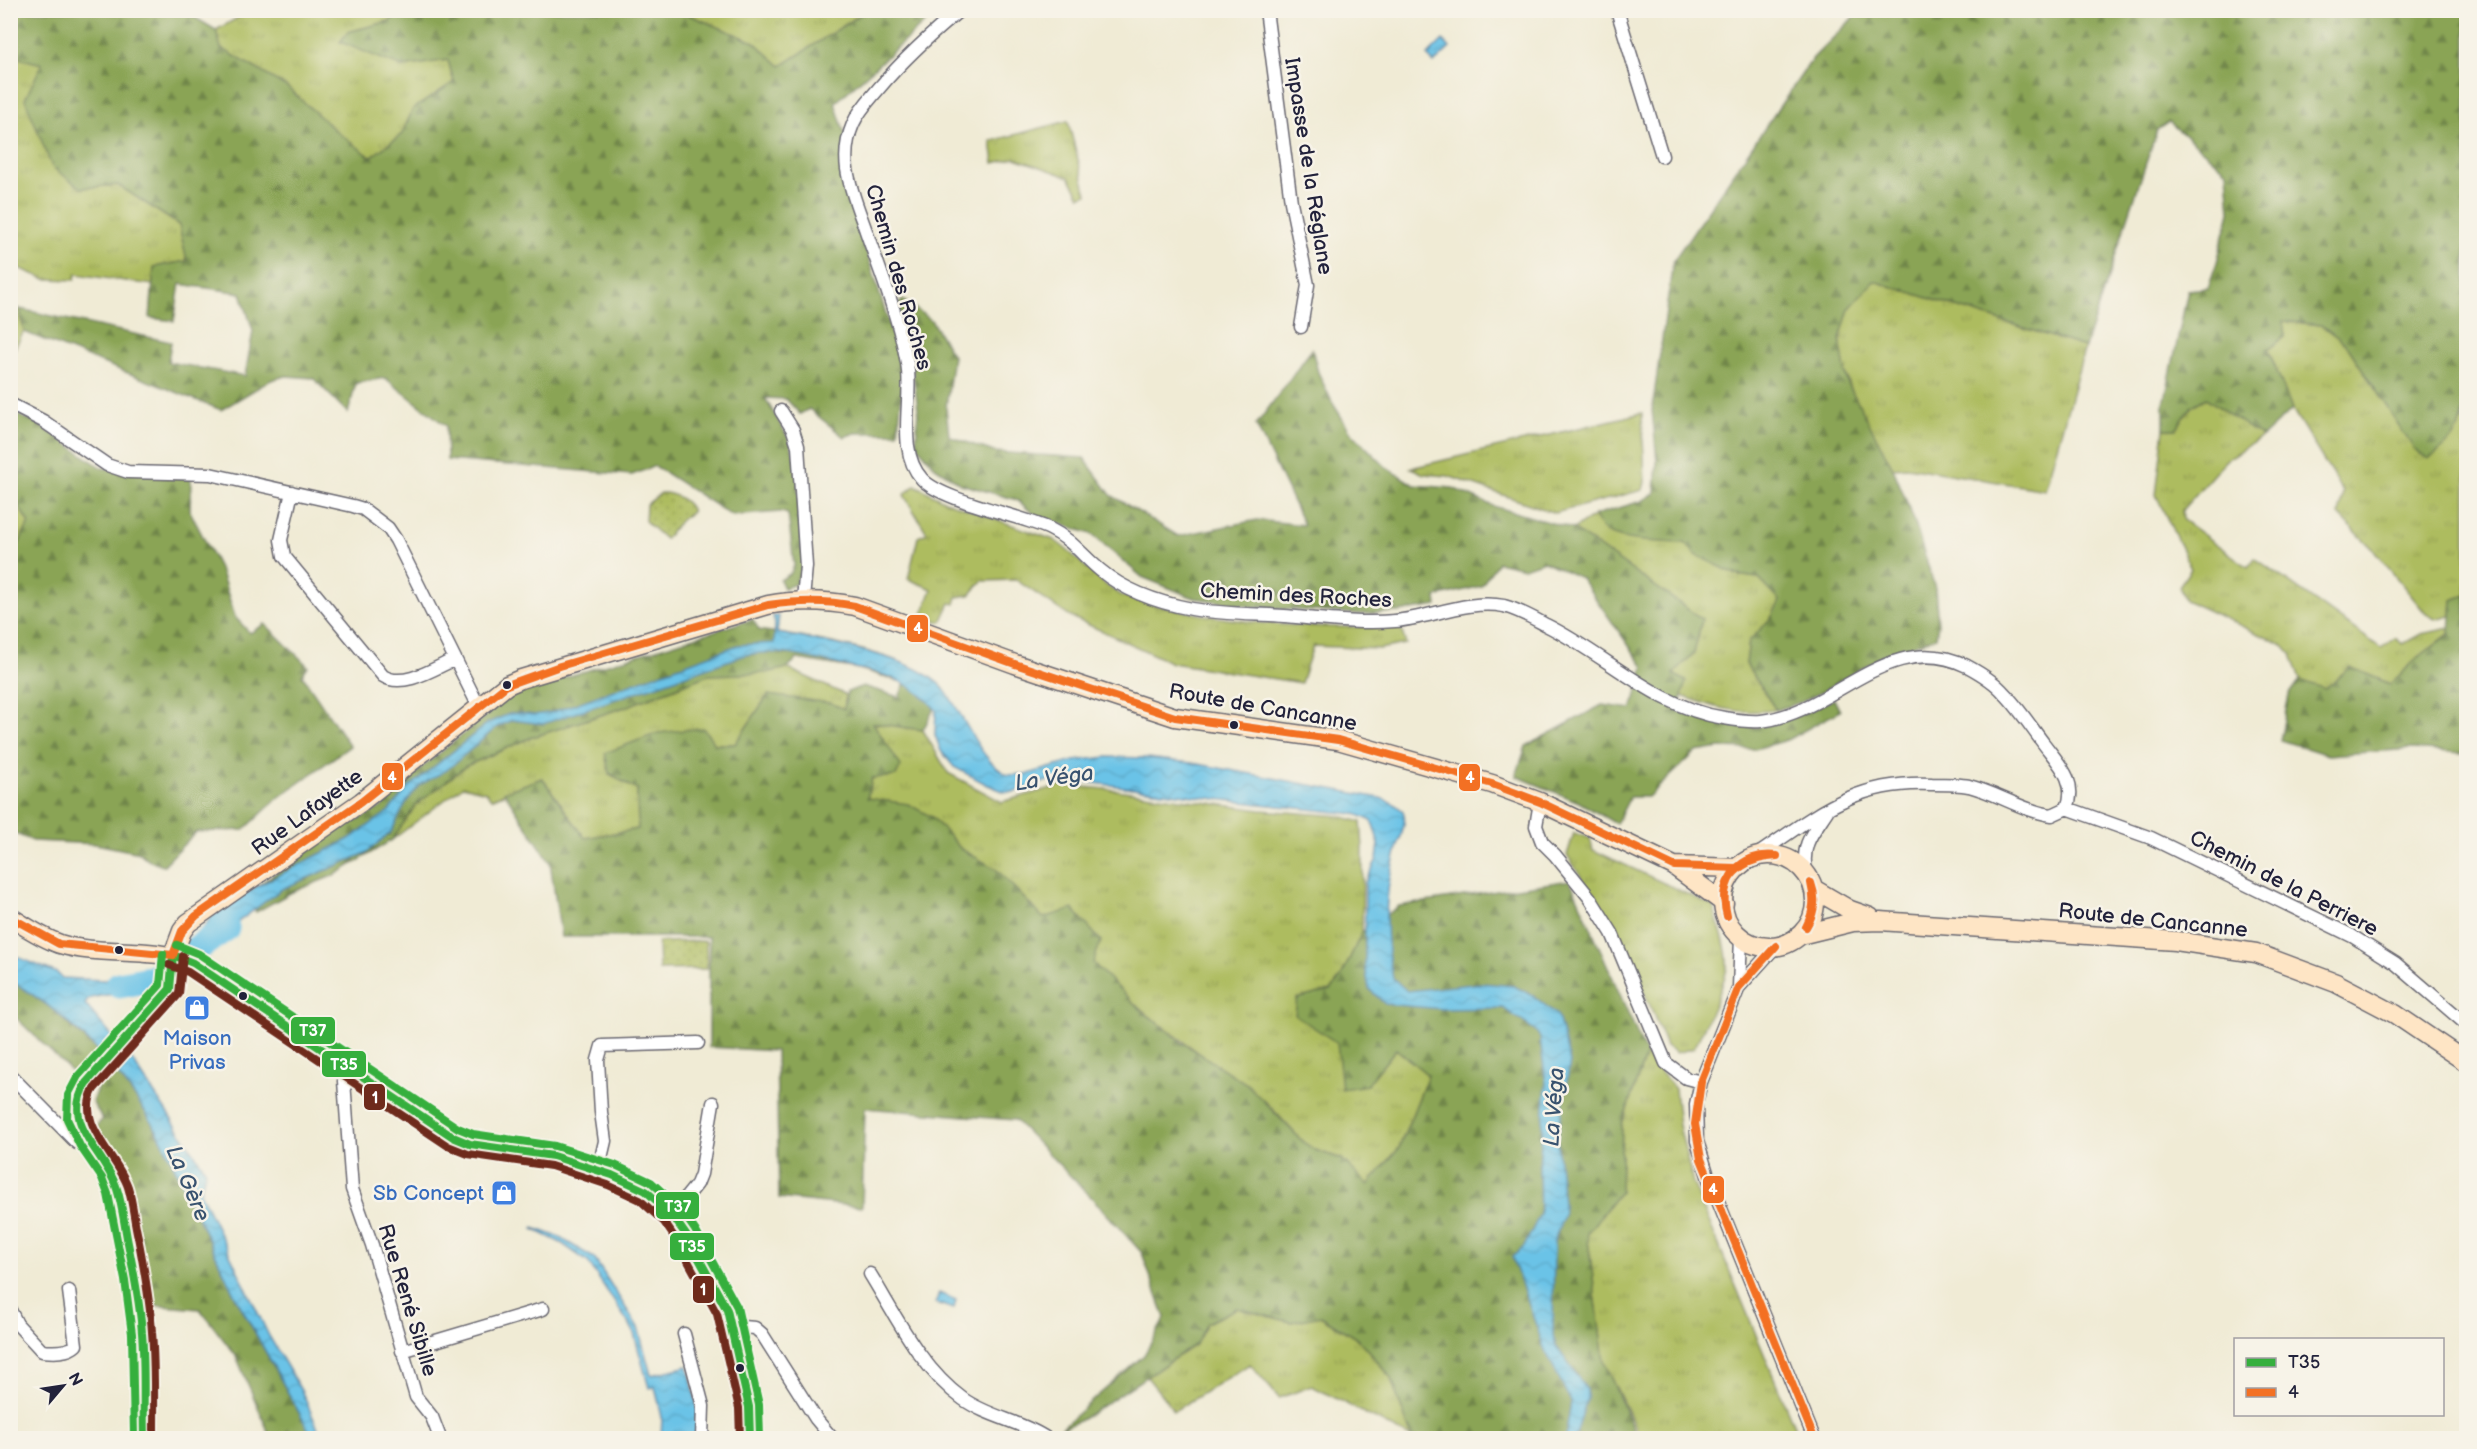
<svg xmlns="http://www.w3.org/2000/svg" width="2477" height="1449" viewBox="0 0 2477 1449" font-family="'Balsamiq Sans',sans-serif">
  <defs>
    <pattern id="grass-tufts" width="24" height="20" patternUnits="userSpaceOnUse" patternTransform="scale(1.5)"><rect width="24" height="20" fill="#adbc5e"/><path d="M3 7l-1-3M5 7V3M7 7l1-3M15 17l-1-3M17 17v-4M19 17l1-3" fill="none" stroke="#95a153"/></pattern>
    <pattern id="forest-firs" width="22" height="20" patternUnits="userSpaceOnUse" patternTransform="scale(1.5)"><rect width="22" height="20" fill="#8aa455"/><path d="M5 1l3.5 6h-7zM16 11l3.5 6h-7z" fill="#708548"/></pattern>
    <pattern id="park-dots" width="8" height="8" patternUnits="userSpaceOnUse" patternTransform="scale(1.5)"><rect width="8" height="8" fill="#adbc5e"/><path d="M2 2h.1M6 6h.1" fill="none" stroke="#95a153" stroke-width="1.8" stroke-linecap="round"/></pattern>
    <pattern id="water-waves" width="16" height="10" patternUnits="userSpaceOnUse" patternTransform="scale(1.5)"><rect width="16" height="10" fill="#6ac3e7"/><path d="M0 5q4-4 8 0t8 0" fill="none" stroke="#5ca7c7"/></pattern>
  </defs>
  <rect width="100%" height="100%" fill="#f7f3e8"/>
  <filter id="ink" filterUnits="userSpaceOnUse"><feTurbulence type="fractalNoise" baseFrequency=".0167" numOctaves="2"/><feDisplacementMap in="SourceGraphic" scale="12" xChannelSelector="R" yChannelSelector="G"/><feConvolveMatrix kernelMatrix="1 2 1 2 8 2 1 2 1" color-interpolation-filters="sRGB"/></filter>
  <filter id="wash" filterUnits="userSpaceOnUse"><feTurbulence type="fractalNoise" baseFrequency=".008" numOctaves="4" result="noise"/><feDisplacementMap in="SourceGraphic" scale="24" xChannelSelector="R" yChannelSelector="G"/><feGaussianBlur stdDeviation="1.35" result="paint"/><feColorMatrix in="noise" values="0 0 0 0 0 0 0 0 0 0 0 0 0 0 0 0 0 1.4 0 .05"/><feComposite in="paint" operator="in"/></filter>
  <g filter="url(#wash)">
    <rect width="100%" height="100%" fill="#f0ebd5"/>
    <path fill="url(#grass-tufts)" stroke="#686f4c" stroke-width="1.5" d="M250,11H403L390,21L348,32L402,67L448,60L454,83L413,109L402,134L371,157L337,132L287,87L220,48L216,30Z
      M684,11H866L781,67L754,42L686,14Z
      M11,56L43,64L81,188L118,185L179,225L187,261L155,267L153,285L76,274L75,280L45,279L14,266L11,267Z
      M1068,121L1087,194L1080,196L1069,177L1015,158L994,163L991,141Z
      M1874,281L2085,347L2045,490L1907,467L1893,468C1870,425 1821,359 1849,309C1855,299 1866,289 1874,281Z
      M11,307L20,309L24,331L11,355Z
      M2282,321L2322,325L2346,344L2414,448L2463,421L2466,383V595L2452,600L2451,615L2435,619L2426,614L2374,550L2339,515L2343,492L2292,409L2268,349L2285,337Z
      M2206,398L2262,437L2226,460L2182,510L2183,520L2248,567L2255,558L2381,648L2395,638L2403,644L2421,634L2451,628L2450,633L2420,656L2390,684L2350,667L2325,689L2300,680L2291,654L2283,645L2185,600L2179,586L2191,569L2156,495L2164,429H2176L2192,406Z
      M1642,413L1645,482L1643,490L1555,513L1448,476L1424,474L1411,468Z
      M915,485L945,501L1054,540C1078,556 1095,581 1121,595C1137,603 1156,605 1174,609C1248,626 1325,629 1400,626L1406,644L1379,649L1313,646L1301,683L1172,663L1069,616L1016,580L982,581L970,595L957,597L955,604L950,603L941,622L922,616L932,589L908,579L918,537L927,533L904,495Z
      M11,494L29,523L11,562Z
      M1595,515L1603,529L1640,540L1685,543L1697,555L1737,575L1758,578L1781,601L1771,618L1749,641L1746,664L1776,710C1739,715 1716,708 1682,696L1685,681L1673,674L1694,653L1702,619L1573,529Z
      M787,668L846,695L844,709L768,695L735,744H715L609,774L637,790L638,829L585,838L542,778L491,799L486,792L463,786L392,840L416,805L466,766L530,738L625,707L708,675L766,673Z
      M872,723L923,730L948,773L1002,802L1062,785L1116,790L1260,810L1340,816L1361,822L1363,848L1362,932L1341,977L1331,990L1297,999L1337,1043L1367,1085L1396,1049L1428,1075L1399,1148L1368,1186L1342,1159L1315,1150L1303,1142L1268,1104L1140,1009L1043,918L996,869L961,849L932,817L867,798L872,778L896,776Z
      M1574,833L1590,838L1593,850L1713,906C1718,925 1728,946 1727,966C1727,979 1701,1035 1694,1048L1676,1053L1666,1046L1649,1003L1615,929L1567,855Z
      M1646,1054L1675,1089L1679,1125L1693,1183L1799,1438H1640L1604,1362L1587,1233L1620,1192L1622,1124Z
      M1237,1308L1291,1322L1320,1316L1359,1340L1390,1376L1412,1438L1312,1386L1279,1398L1250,1364L1174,1411L1147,1377L1196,1344L1207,1323Z"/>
    <path fill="url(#forest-firs)" stroke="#566348" stroke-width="1.5" d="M11,11H184L216,30L221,48L287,87L337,132L371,157L402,134L413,109L454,82L448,60L402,67L340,42L348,32L390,21L403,11H684L687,14L754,42L781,66L866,11H938L835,103L847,140L846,166L867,253L898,353L903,382L898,433H855L844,437L809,409L800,414L786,399L765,398L790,441L796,462L804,561L796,584L784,588L780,580L790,574L794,566L788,514L781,512L732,516L655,466L632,475L447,460L446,426L385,378L356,383L348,413L313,378L286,376L271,380L221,410L24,332L20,309L171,342L168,362L245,376L253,331L241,293L180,284L174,321L150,318L154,267L187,261L179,225L118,185L81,188L52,167L25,99L42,64L11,56Z
      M1860,11H2466V383C2463,420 2462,438 2428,459L2414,449L2346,344L2321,325L2283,321L2285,337L2268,349L2292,409L2262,437L2206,398L2192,406L2176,429H2164V404L2188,290L2208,288L2217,262L2230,212L2227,171L2169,122L2157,130L2085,347L1874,281L1849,309L1840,339L1847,382L1893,468L1914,520L1935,588L1938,624L1936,637L1882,656L1823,691L1802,702L1776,710L1746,664L1749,641L1771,618L1780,601L1758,578L1737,575L1696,555L1685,543C1666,542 1615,543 1602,528C1599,525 1597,519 1595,515L1642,501L1655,493L1657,461L1652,410L1673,261L1813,58Z
      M903,300L931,320L953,356L946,408L949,436L994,452L1084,458L1111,495L1178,536L1257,520L1304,525L1256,425L1312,349L1318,372L1332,402L1350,431L1386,467L1414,485L1453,488L1493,506L1573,529L1702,619L1694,653L1673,674L1686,681L1678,711C1749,737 1767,731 1834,699L1840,711L1787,740L1755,749L1720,748L1696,752L1648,797H1630L1616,824L1579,802L1516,776L1526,746L1602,705L1632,709L1644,667L1581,578L1544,561L1524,568L1498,562L1481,586L1436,597L1437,606L1399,612L1361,614L1254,607L1194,598L1142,577L1091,534L1036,516L1017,500L961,484L935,467L916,444L918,408L910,354L898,305Z
      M11,412L38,424L102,468L191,479L190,511L221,572L235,617L250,633L265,624L308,666L302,675L350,746L278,798L244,830L196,832L163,866L148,860L140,853L96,844L33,841L11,832L10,562L29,523L11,494Z
      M2466,595V751L2462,753L2412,749L2328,755L2280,740L2289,695L2300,680L2325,689L2350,667L2390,684L2420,656L2450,634L2452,600Z
      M753,619L759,630C808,638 910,652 944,689L923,730L873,723L901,766L896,776L872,778L867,798L908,804L932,817L961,849L996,869L1043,918L1073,909L1101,941L1093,963L1140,1009L1183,1043L1247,1084L1303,1142L1315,1150L1342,1159L1368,1185L1399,1148L1428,1075L1396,1049L1367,1085L1342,1089L1337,1043L1295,1015L1297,999L1331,990L1341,977L1362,932L1399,906L1570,880L1646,1054L1622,1124L1620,1192L1587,1233L1604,1362L1637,1438H1412L1390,1376L1359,1340L1321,1316L1291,1322L1237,1308L1207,1323L1196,1344L1081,1420L1060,1429L1144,1355L1165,1318L1142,1253L1093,1199L1015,1120L865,1108L862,1207L779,1198L776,1051L709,1047V937H561L550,862L504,792L542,778L585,838L638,829L637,790L609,773L605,753L658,733L703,728L715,744H735L768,695L831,703L844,709L847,692L863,686L899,697L905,683L859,669L797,659L787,668L766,673L708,675L625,707L530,738L466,766L416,805L392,840L335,875L292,892L256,912L251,905L254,888L332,834L382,807L404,782L519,689L529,685L547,683Z
      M11,981L38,996L100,1053L77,1077L11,1013Z
      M112,1066L144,1109L159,1134L235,1296L313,1438H271L236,1356L200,1309L150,1305L131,1191L125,1175L95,1127L103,1119L92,1102L98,1086Z"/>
    <path fill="url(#park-dots)" stroke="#686f4c" stroke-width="1.5" d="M661,493C672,492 689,500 692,512L681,520L665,539L645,521L646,505Z
      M706,941L707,969L659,970L658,942Z"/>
    <path fill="url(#water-waves)" stroke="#467291" stroke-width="1.5" d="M1443,40L1450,48L1434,63L1427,56Z
      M773,616H779L777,633C819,641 913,655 942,687C963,710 978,761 1008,775L1028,774L1074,761L1107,757L1147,758L1192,763L1380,798L1393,803L1403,811C1408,823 1399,839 1396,852C1384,893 1383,936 1393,978L1407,991L1482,983L1514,986L1535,997L1558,1016L1570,1062L1557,1140L1564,1215L1554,1241L1553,1335L1556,1346L1587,1390V1398L1575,1438H1565L1571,1402L1544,1348L1512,1257L1524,1247L1540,1214L1539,1167L1546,1084L1540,1038L1536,1031L1503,1008L1442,1009L1385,1004L1369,989L1365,966V883L1377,859L1379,844L1372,821L1356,814L1232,801L1072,780H1050L1015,792H1005L988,785L954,767L941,751L935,735L936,710C924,695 905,682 887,676C872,670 856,669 841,665C808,658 779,648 745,655L543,724L512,720L497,727L447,770L420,785L407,801L391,832L366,853L282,889L203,948L199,949L198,936L211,917L254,888L349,839L388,812L408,788L488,723L509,714L519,713L534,715L553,712L738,645L774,643L775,624Z
      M10,954L57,973L62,978L103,980L154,976L155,979L143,990L94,997L89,999L85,1004L134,1063L206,1171L200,1192L269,1336L302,1392L322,1438H313L235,1296L159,1134C123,1072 73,1017 11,981Z
      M534,1228L559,1237L594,1258L638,1327L651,1375L688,1366L699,1414L697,1438H661L662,1417L655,1387L649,1388L633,1330L588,1262L561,1243L533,1229Z
      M939,1293L956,1300L954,1309L936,1303Z"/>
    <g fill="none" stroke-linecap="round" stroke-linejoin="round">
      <path stroke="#6ac3e7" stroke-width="27" d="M119,985L155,978L226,928"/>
    </g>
  </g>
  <g filter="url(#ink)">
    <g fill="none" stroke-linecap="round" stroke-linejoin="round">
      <g stroke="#6a6871" stroke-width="15">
        <path id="street" d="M960,10C931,34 904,59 880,87C870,99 859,110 853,124C847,138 845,154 847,169C850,190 859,211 866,231C881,274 899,318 907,363C914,399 895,449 922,479C942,501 1020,515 1050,529C1071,539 1083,556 1100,570C1125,591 1160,603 1192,609C1222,614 1254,614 1284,616C1321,619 1358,624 1395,621C1430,618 1468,599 1504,606C1519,610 1533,618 1546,625C1607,655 1655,707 1724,718C1736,720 1750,722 1761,721C1834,713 1889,628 1967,666C1980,673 1994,681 2004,693C2019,708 2031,727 2044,744C2059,764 2078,782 2067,808L2052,815C2023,811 1997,793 1969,786C1958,784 1944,784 1932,784C1854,780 1815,816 1754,857
          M1266,10L1291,202L1308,285L1301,327
          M1617,10L1662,156
          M10,404L43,421L107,465L128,472L210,474L353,506L363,509L388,528L396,540L479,707
          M781,411L793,430L798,446L806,566L803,600
          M292,492L281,540L284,556L383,676C403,689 435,668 455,659
          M1540,802L1536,826L1542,842L1555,855L1590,898L1612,933L1666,1063L1686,1078L1701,1082
          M2067,808L2151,838L2352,936L2395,963L2466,1024
          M1806,872C1801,844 1812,834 1827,811
          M1741,937L1739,987L1701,1082L1696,1104L1697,1141L1709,1179L1814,1438
          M1739,987L1776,946
          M351,1067L344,1081L352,1189L372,1245L416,1397L432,1417L440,1438
          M10,1075L77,1143L89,1141
          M598,1171L605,1141L601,1112L598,1060L602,1046L698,1043
          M672,1215L697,1184L701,1174L713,1103
          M870,1274C896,1316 921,1369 963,1399C988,1417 1021,1421 1046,1438
          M10,1310L17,1324L42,1351C53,1352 68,1353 76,1345L69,1291
          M732,1326L755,1328L762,1334L816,1419L832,1438
          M684,1334L703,1406L702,1438
          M402,1351L543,1309"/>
      </g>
      <g stroke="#6a6871" stroke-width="21">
        <path id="secondary" d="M1723 901a46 46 0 1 1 92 0a46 46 0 1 1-92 0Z
          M1674,866L1738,868
          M1814,889L1850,910L1870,917
          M10,917C26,927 42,938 60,944C103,957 149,945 193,963L453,1137L470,1144L553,1156L612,1175L646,1191L672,1215L686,1235L727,1310L732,1326L749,1407L750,1438
          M1800,935L1853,922L1880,921L2176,941L2256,953L2336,983L2395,1014L2466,1062
          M144,1438L142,1333L135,1278L118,1191L111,1173L89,1141L77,1115L78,1096L86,1083L170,989L173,955L182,931L188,923L361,802L507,685L521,679L768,605C798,599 825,600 855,606L1015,664L1175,717L1338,740L1492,784L1540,802L1674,866L1724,903"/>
      </g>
      <use href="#street" stroke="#fff" stroke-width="12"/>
      <use href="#secondary" stroke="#fee5c5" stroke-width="18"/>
      <g stroke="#f7f3e8" stroke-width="12">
        <path id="bus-1" d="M173,955L193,963L453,1137L470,1144L553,1156L612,1175L646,1191L672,1215L686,1235L727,1310L749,1407L750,1438
          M144,1438C143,1403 145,1368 142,1333C140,1301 133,1269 127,1238C124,1222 122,1204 117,1189C105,1151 60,1125 86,1083L170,989L173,955"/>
      </g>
      <g stroke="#f7f3e8" stroke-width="12">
        <path id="bus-2" d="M1727,916C1717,881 1740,851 1777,856
          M1727,916C1726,910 1724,902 1724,896C1726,868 1754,857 1777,856
          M10,917L59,944L173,955
          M1806,927C1814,911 1815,900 1811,883
          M1806,927C1815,913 1817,899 1811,883
          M1776,946L1739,987L1701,1082L1695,1124L1701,1159L1814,1438
          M173,955L182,931L196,916L361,802L507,685L560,666L768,605C799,601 825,600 855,606L1015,664L1175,717L1338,740L1492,784L1540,802L1674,866L1738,868"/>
      </g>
      <g stroke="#f7f3e8" stroke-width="12">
        <path id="bus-3" d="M169,965L188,972L448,1146L468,1154L551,1166L608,1185L640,1200L664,1222L677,1241L717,1314L739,1408L740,1438
          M154,1438C154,1403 155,1367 152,1332C150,1300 144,1268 138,1237C134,1221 133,1203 128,1187C118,1156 74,1123 94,1089L179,994L183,956"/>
      </g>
      <g stroke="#f7f3e8" stroke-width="12">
        <path id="bus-4" d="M177,945L199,954L458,1128L473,1134L555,1146L615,1165L651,1182L679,1207L695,1230L737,1307L759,1405L760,1438
          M134,1438L132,1334L125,1280L108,1194L102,1178L80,1146L67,1119L68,1095L78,1076L160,985L163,954"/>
      </g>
      <use href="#bus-1" stroke="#36af3d" stroke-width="8"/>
      <use href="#bus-2" stroke="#f37023" stroke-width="8"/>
      <use href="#bus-3" stroke="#6e2a1b" stroke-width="8"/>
      <use href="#bus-4" stroke="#36af3d" stroke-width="8"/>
    </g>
  </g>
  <defs>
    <g id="shop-square" transform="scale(1.35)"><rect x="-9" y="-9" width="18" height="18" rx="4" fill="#3f7fe0" stroke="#f7f3e8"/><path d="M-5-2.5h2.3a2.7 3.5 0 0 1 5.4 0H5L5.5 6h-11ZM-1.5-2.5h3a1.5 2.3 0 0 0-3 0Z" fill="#fff"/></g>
  </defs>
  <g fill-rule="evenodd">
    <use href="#shop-square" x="197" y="1008"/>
    <use href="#shop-square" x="504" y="1193"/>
  </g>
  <g fill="#22223b" stroke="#f7f3e8" stroke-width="2">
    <circle cx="507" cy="685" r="5"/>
    <circle cx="1234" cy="725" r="5"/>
    <circle cx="119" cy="950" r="5"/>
    <circle cx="243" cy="996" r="5"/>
    <circle cx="740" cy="1368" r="5"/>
  </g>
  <g text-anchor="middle" stroke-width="5" stroke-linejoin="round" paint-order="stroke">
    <g font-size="21" fill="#22223b" stroke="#f7f3e8">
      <text transform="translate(1309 166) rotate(81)" y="7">Impasse de la Réglane</text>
      <text transform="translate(899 277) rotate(74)" y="7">Chemin des Roches</text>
      <text transform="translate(1296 595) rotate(3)" y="7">Chemin des Roches</text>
      <text transform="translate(1263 707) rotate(10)" y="7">Route de Cancanne</text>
      <text transform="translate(307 812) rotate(-36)" y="7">Rue Lafayette</text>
      <text transform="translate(2284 883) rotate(27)" y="7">Chemin de la Perriere</text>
      <text transform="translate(2153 920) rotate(6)" y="7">Route de Cancanne</text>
      <text transform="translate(408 1300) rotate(73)" y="7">Rue René Sibille</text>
    </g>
    <g font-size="21" fill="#366cbe" stroke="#f7f3e8">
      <text x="197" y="1045">Maison<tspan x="197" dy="24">Privas</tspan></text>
      <text x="484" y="1200" text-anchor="end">Sb Concept</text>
    </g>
    <g font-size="22" font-style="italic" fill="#38526f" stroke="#f7f3e8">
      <text transform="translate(1054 777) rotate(-8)" y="8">La Véga</text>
      <text transform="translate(1553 1107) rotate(-86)" y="8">La Véga</text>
      <text transform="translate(189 1183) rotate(67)" y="8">La Gère</text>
    </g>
  </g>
  <g stroke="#f7f3e8" stroke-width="2">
    <rect x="906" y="614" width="23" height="29" rx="6" fill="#f37023"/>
    <rect x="381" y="762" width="23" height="29" rx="6" fill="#f37023"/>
    <rect x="1458" y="763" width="23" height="29" rx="6" fill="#f37023"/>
    <rect x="290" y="1016" width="46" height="29" rx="6" fill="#36af3d"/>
    <rect x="321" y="1050" width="46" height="28" rx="6" fill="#36af3d"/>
    <rect x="363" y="1083" width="23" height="28" rx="6" fill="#6e2a1b"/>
    <rect x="1702" y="1175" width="23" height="29" rx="6" fill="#f37023"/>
    <rect x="655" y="1191" width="45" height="29" rx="6" fill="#36af3d"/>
    <rect x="669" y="1232" width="46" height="29" rx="6" fill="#36af3d"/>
    <rect x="692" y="1275" width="23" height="29" rx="6" fill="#6e2a1b"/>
  </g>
  <g font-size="16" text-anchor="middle" font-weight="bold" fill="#fff">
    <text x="918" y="634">4</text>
    <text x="392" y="783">4</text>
    <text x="1470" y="783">4</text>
    <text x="313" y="1036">T37</text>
    <text x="344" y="1070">T35</text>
    <text x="375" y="1103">1</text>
    <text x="1713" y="1195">4</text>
    <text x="678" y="1212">T37</text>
    <text x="692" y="1252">T35</text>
    <text x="703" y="1295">1</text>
  </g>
  <rect width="2477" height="1449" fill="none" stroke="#f7f3e8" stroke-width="36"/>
  <rect x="2234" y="1338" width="210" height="78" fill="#f7f3e8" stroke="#a29fa3" stroke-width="1.5"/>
  <rect x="2246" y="1358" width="30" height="9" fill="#36af3d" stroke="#a29fa3" stroke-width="1.5"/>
  <text x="2288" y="1368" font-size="18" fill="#22223b">T35</text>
  <rect x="2246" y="1388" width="30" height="9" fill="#f37023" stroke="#a29fa3" stroke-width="1.5"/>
  <text x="2288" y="1398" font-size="18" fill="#22223b">4</text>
  <g transform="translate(63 1386) rotate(61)" stroke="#f7f3e8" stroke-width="4.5" paint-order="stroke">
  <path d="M0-4.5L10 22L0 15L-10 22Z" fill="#22223b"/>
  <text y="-9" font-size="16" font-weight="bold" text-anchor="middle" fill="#22223b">N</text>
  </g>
</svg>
